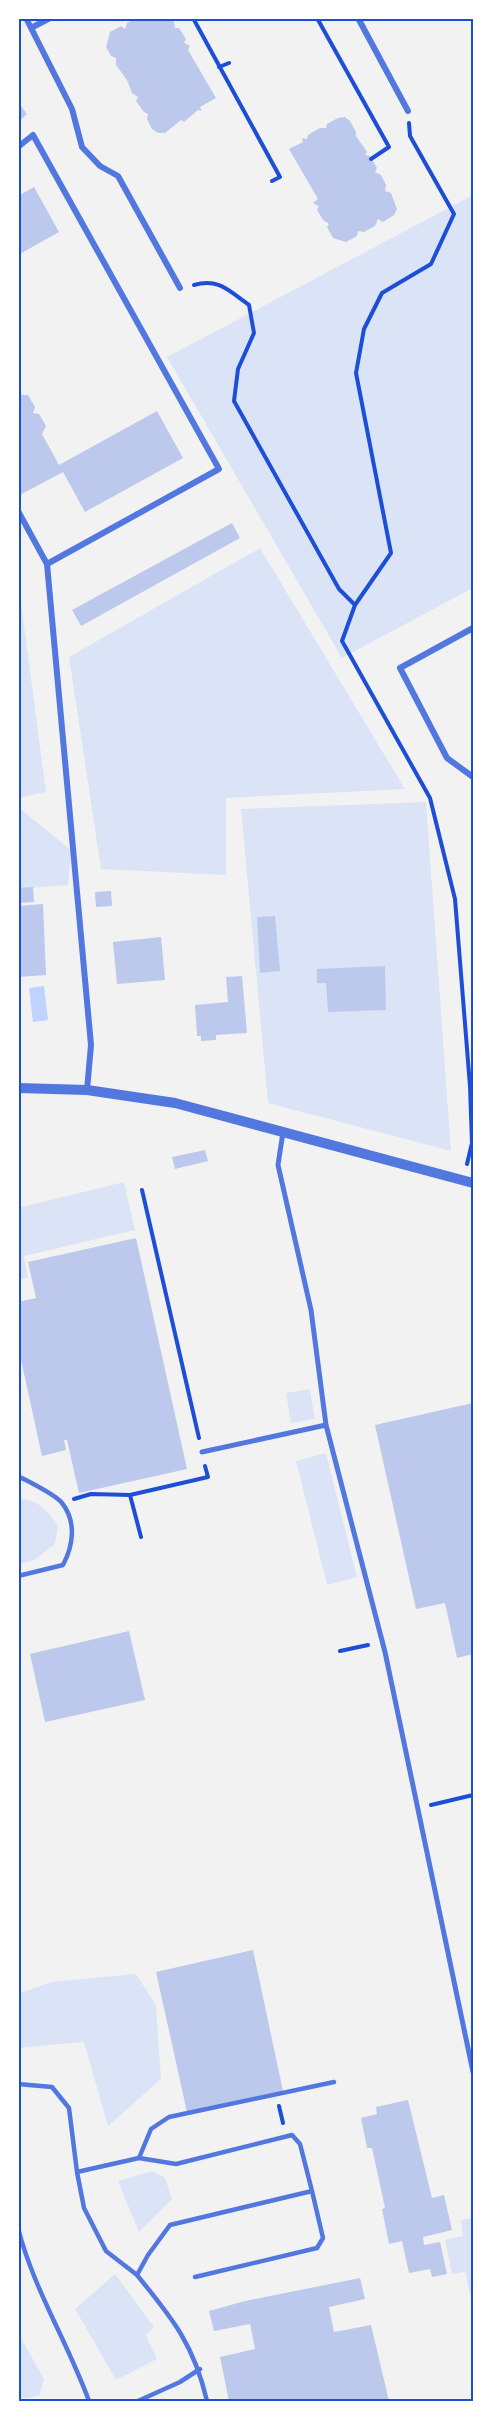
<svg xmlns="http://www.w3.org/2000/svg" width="491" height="2419" viewBox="0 0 491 2419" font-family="Signika,sans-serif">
  <rect width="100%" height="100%" fill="#f2f2f2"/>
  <path fill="#dbe4f7" d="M473,195V588L342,658L167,357Z
    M260,548L405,789L226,798V875L101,869L69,657Z
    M18,580L46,792L18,798Z
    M426,802L451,1151L268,1103L241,809Z
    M18,807L71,850L68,885L18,889Z
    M124,1182L135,1230L24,1256L28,1278L18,1280V1208Z
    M310,1389L315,1419L291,1423L286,1393Z
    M326,1453L357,1577L327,1585L296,1461Z
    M18,1499C38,1499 47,1510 58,1526L55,1544L34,1560L18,1564Z
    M136,1974L156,2005L161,2079L108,2126L84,2042L18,2048V1994L51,1982Z
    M153,2171L165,2178L172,2199L139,2232L118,2181Z
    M473,2218V2301L472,2302L465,2272L452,2274L445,2240L463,2236L461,2220Z
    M115,2274L154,2327L146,2335L157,2359L116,2380L75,2309Z
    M18,2333L44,2379L39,2396L18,2399Z"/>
  <path fill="#bfd3fe" d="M44,986L48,1020L33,1022L29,988Z"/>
  <path fill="#bdc9ec" d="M135,18H173L175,28H179L186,39L184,43L190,46L188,50L216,98L200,107L202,111L198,110L184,122L181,120L165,133H158L152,129L147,119L148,114L144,112L136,101L138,97L132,93L127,80L116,65V58L111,56L106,47L110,32L121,26L125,29L127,23Z
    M18,102L27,114L18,122Z
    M345,117L350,121L356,132V136L367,152L365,155L370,156L377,168L375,172L381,175L386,185L385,191L391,193L397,209L394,215L383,222L378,219L375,226L364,232L358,231L357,236L346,242L333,238L327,227L329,224L323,220L317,210L319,206L313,203L318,199L289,149L303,142L302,138L307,139L308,135L320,128H326L327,124L338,118Z
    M34,187L59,232L18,255V196Z
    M18,388L22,395H28L35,407L33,413L39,414L46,426L42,434L59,465L157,411L183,458L85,512L63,472L18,496Z
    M232,523L240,538L81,626L72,610Z
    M33,887L34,902L18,903V888Z
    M111,891L112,906L96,907L95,892Z
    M43,904L46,975L18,977V906Z
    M275,916L280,971L260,973L257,917Z
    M161,937L165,980L117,984L113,942Z
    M385,966L386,1010L328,1012L326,983H317V969Z
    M242,976L247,1033L216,1035V1040L201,1041V1036H197L195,1005L228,1002L226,977Z
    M205,1150L208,1161L175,1169L172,1157Z
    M136,1238L187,1469L79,1493L67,1440H64L66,1450L42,1456L18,1346V1302L36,1298L28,1262Z
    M473,1403V1654L457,1658L445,1603L416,1609L375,1425Z
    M129,1631L145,1700L45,1722L30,1654Z
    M253,1950L283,2091L187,2112L156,1972Z
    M408,2100L432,2198L444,2195L452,2230L423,2237L424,2245L440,2242L447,2274L432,2277L430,2269L409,2273L402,2241L389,2244L382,2209L385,2208L372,2148H367L361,2118L377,2114L376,2107Z
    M360,2278L365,2299L329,2307L334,2332L371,2325L389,2401H229L220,2357L255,2349L250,2324L214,2331L209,2311L245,2301Z"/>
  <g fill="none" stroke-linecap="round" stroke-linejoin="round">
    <path stroke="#1d4ed8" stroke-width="4" d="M193,18L280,177L272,181
      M317,18L389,147L371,159
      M219,67L229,63
      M409,123L410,136L454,214L431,264L382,293L364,329L356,373L391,553L355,605L342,641L430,798L455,899L470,1086L472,1143L467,1164
      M194,285C219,278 229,291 249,305L254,333L238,369L234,401L339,589L355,605
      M142,1190L199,1438
      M130,1495L141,1537
      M74,1499L91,1494L130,1495L208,1477L205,1466
      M340,1651L368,1645
      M431,1805L473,1795
      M279,2106L283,2123"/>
    <path stroke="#5277de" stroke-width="4.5" d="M18,1476C29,1482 55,1494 62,1503C77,1522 73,1546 63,1565L18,1576
      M18,2084L52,2087L69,2108L77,2172L139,2158L176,2164L292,2135L300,2144L312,2191L170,2225L148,2255L137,2275C173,2319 194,2345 207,2401
      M139,2158L151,2129L169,2117L334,2082
      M77,2172L84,2208L106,2251L137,2275
      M18,2228C34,2290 67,2341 89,2401
      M195,2277L317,2248L323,2238L312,2191
      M138,2401L180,2382L200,2369"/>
    <path stroke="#5277de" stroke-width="5" d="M283,1132L278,1165L311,1310L326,1425L385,1652L473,2072
      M202,1452L326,1425"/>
    <path stroke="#5277de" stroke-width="6" d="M26,18L72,109L82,147L100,166L118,176L180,288
      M358,18L408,111
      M31,28L50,18
      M18,147L33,135L219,469L47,564
      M18,511L47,564L91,1045L87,1090
      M473,628L400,668L447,758L473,777"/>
    <path stroke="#5277de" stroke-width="10" d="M18,1088L87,1090L175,1103L473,1183"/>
  </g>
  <rect width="491" height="2419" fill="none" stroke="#ffffff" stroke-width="39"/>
  <rect x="20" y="20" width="452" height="2380" fill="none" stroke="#1d4ed8" stroke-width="2"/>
</svg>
